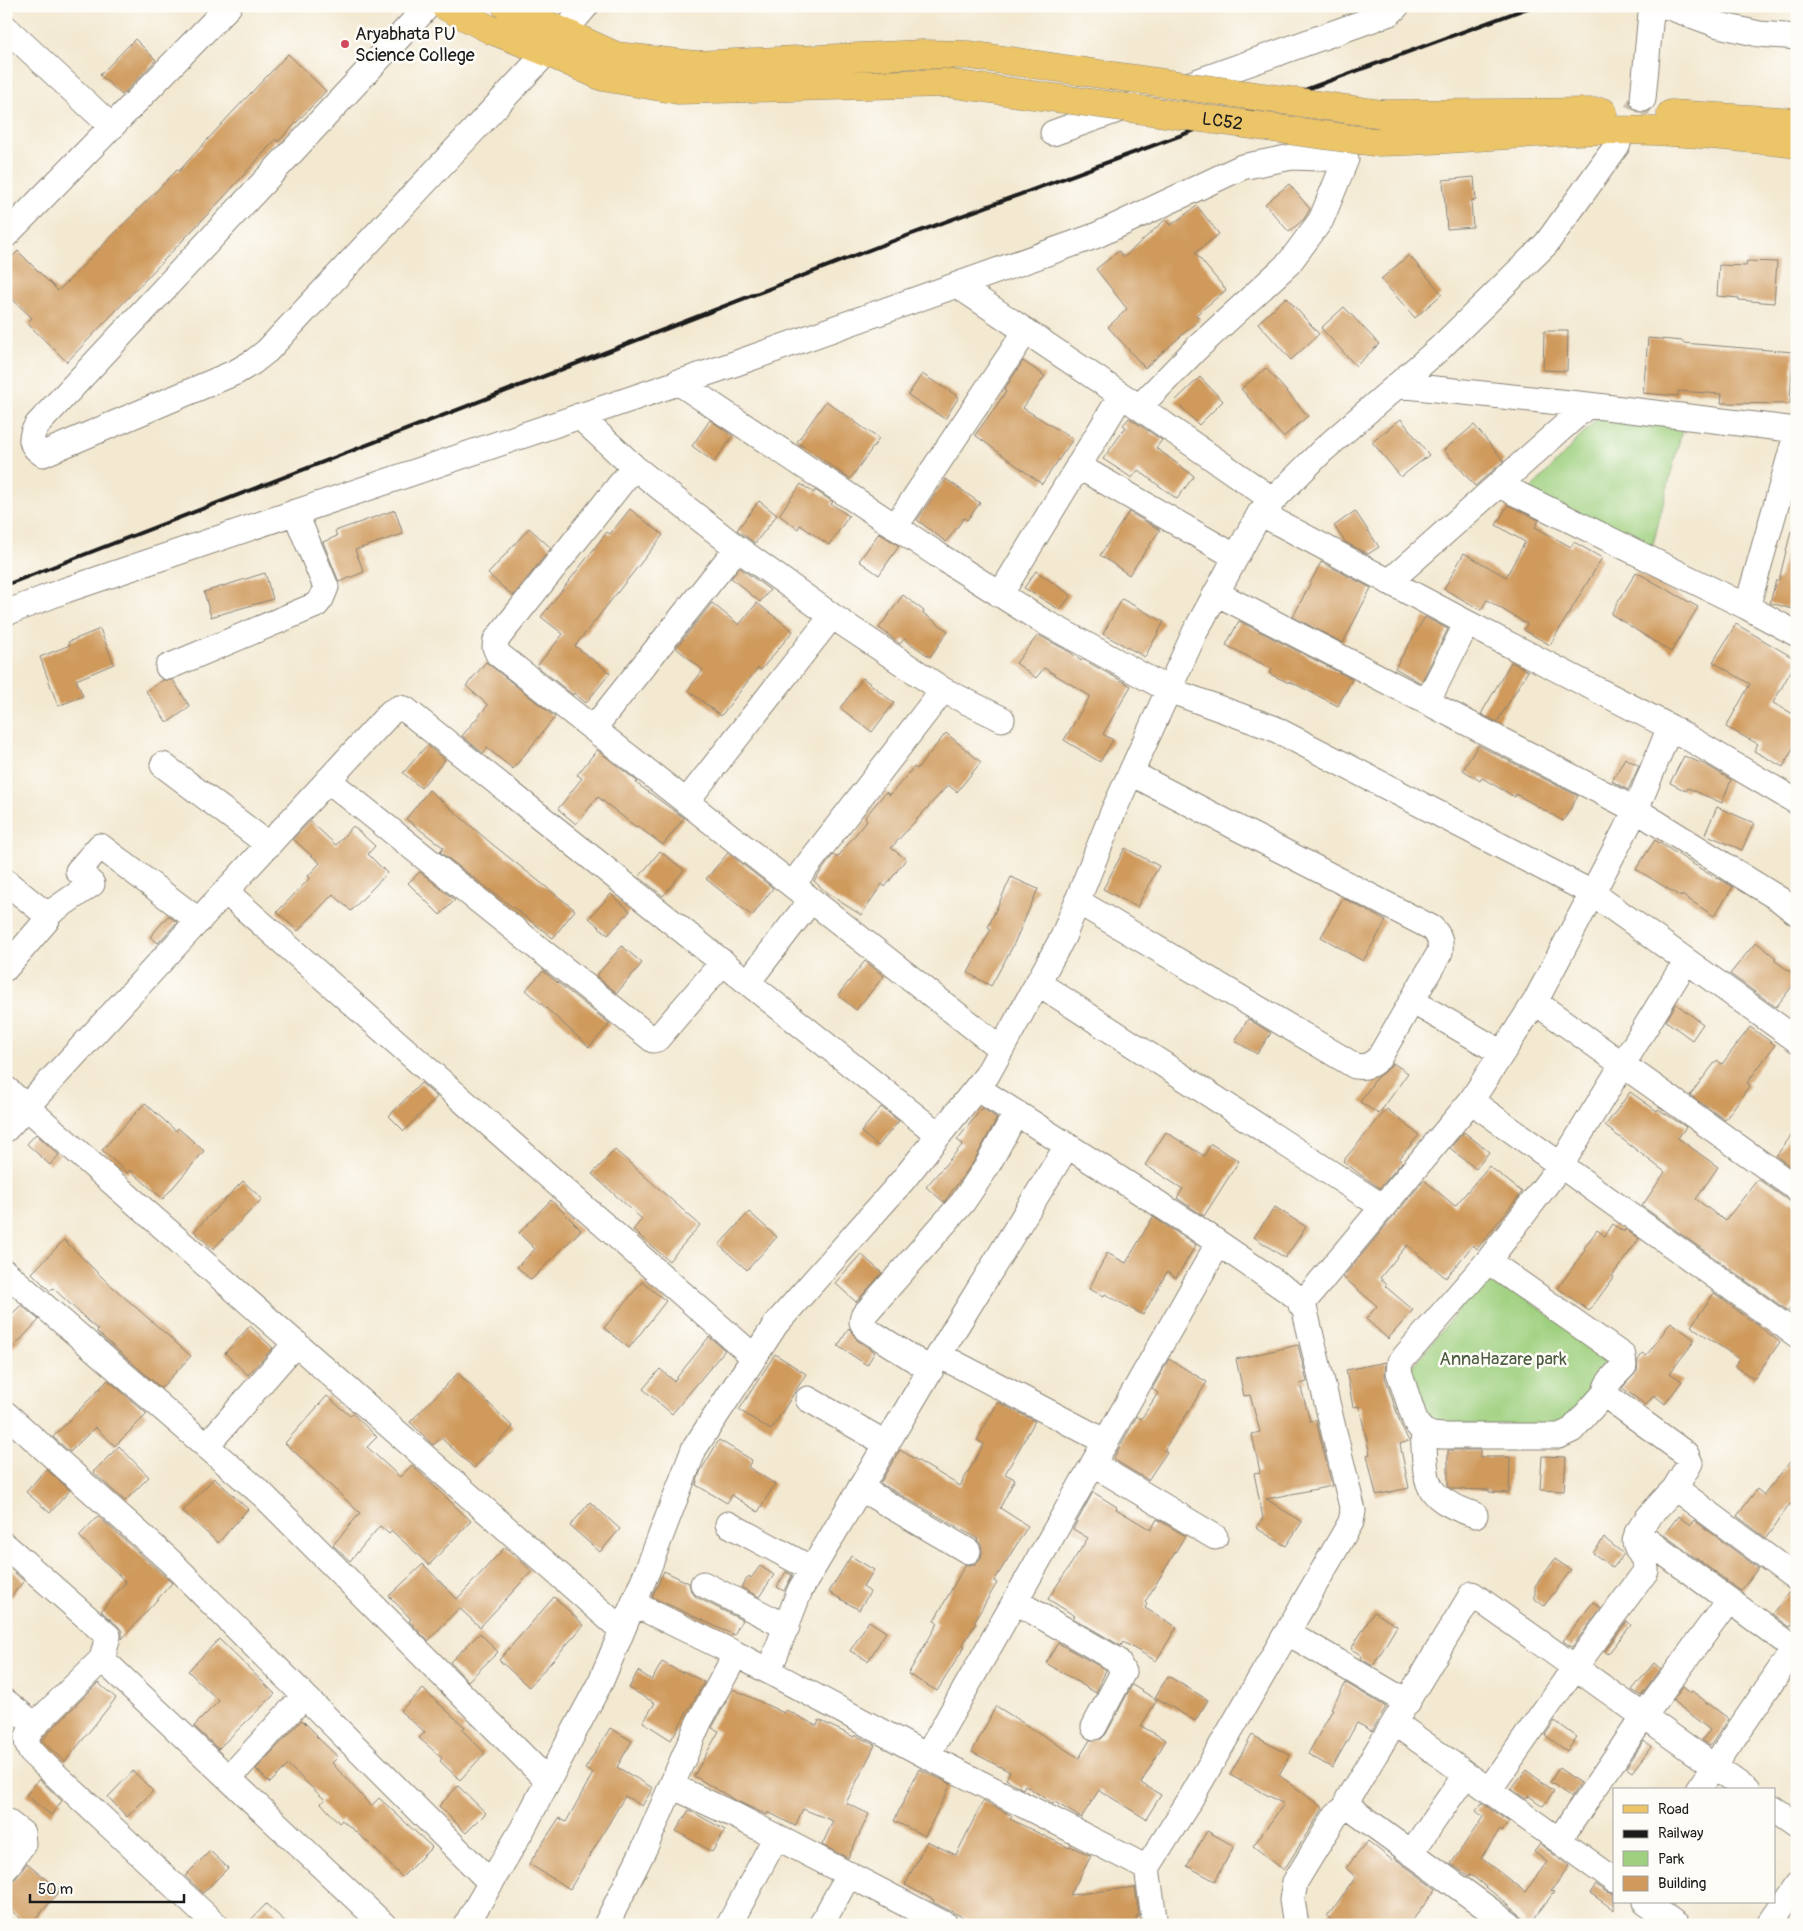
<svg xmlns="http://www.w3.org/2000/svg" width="1803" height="1931" viewBox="0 0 1803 1931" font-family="Pangolin,sans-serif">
  <rect width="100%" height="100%" fill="#fdfcf7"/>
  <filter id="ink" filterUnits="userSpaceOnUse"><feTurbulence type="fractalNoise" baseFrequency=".02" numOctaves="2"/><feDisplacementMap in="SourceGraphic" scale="10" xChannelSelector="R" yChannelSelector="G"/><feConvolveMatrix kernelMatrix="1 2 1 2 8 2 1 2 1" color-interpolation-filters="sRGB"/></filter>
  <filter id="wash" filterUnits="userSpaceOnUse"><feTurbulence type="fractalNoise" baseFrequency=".0096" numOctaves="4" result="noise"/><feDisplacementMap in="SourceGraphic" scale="20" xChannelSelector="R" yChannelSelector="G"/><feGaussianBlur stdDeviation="1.12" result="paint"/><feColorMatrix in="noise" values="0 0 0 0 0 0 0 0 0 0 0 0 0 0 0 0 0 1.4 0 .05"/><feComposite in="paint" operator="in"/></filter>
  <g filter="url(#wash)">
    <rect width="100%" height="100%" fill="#f3e8d0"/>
    <path fill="#9fd07f" stroke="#5e764e" d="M1601,415L1683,426L1651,552L1528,492Z
      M1489,1271L1613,1363L1565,1422L1553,1427L1431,1423L1409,1371Z"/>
    <g id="blocks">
      <path fill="#cf9a5b" d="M135,39L156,60L122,95L100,75Z
        M288,54L326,91L278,142L276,139L224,197L67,362L27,323L32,318L6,293V263L18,251L58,291L177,170L179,171L229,116Z
        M1474,177L1476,200L1471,201L1473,227L1447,229L1443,180Z
        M1289,184L1310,209L1304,219L1289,232L1265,204Z
        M1197,206L1219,234L1195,253L1226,290L1196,315L1200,319L1145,368L1108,327L1127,309L1096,269L1119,251L1124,257L1166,219L1171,225Z
        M1409,255L1442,294L1415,318L1381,279Z
        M1747,261L1777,262L1774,303L1739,300V298L1717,296L1719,265L1746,266Z
        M1286,297L1319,334L1291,360L1258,323Z
        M1344,307L1379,344L1356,366L1321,328Z
        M1544,331H1568L1567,371L1543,370Z
        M1648,338L1683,341V343L1793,352L1790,404L1721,403L1722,394L1678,391V396L1643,393Z
        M1023,361L1045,376L1023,408L1073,439L1042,484L975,435L1006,392L1004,390Z
        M1266,368L1308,416L1283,437L1241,389Z
        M922,374L959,397L945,419L908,395Z
        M1200,377L1223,401L1199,425L1175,401Z
        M826,401L879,439L850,479L797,442Z
        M1129,418L1162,440L1156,448L1194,476L1177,499L1138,470L1132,478L1103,459L1126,427L1123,425Z
        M1401,419L1429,455L1401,477L1372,442Z
        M710,420L733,436L714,462L692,446Z
        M1474,425L1504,461L1475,486L1444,450Z
        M946,479L980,503L967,520L964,518L946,542L917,520Z
        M801,484L814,493L815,490L833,502L831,504L849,516L829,545L800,525L798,529L779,515Z
        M759,501L777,515L755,543L737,530Z
        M1508,505L1539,520L1535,527L1571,547L1574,542L1602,558L1550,645L1524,630L1527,624L1487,600L1481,610L1444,589L1464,553L1506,577L1525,542L1496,525Z
        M630,509L663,535L575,646L610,673L586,703L574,693L573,695L537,666L563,634L541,617L607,532L610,534Z
        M395,510L403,534L355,550L364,572L339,582L323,542L337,536L335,531Z
        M1355,511L1379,547L1368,554L1345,542L1334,526Z
        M1129,512L1160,530L1129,575L1100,555Z
        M529,528L551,548L513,596L488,574Z
        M1791,531L1797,532V610L1770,603L1776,580H1779Z
        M879,533L899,546L879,575L859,561Z
        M1321,562L1371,588L1343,643L1293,617Z
        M740,568L770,590L760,602L731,578Z
        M1036,571L1071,595L1060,610L1024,588Z
        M1636,572L1698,607L1671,652L1611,614Z
        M265,573L273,599L211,617L204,592Z
        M903,595L924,611L923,613L948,631L930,657L904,639L900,644L879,628Z
        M1122,599L1164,622L1145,657L1103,634Z
        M712,603L739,625L757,603L793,631L761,670L758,668L721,716L688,690L703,670L676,648Z
        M1425,617L1448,629L1421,683L1395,668Z
        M1239,621L1352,679L1338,706L1289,681V683L1270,674L1272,669L1226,645Z
        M1736,624L1797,660L1773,703L1797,716V741L1783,767L1754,751L1758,744L1726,727L1750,684L1713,662Z
        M100,629L114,664L76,680L83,696L58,706L40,657L70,645L68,642Z
        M1038,635L1070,652L1081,661L1082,659L1131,686L1103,734L1113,740L1100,762L1064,740L1090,696L1044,668L1036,678L1016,663Z
        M486,662L555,717L513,769L487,748L483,753L462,736L488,705L466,686Z
        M1511,662L1528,671L1497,722L1481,714Z
        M863,678L894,703L872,732L840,708Z
        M163,680H173L190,707L167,723L146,691Z
        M946,733L981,762L957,792L948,785L891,848L906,859L885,887L882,884L861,915L827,893L814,881L833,855L837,858L867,820L865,817L886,792L890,795L914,767L917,769Z
        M427,745L445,760L421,788L403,773Z
        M1478,745L1578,796L1563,821L1516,794L1515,797L1482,778L1480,781L1463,770Z
        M597,750L638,782L636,783L684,818L663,845L637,826L636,827L598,797L576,824L558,809L582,778L577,775Z
        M1684,756L1708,766L1731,780L1722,803L1688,788L1686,791L1670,783Z
        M1625,758L1639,766L1628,790L1612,781Z
        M429,790L492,844L575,910L553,938L440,852L444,848L406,819Z
        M1717,807L1754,823L1742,850L1705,834Z
        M310,821L336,845L353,826L375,846L368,854L387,873L351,911L333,894L298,931L277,912L310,878L308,876L320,863L293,839Z
        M1655,840L1717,879L1718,878L1733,887L1714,916L1682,895L1681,897L1636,869Z
        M1125,848L1159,866L1137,907L1103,889Z
        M660,851L684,870L663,896L639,877Z
        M728,853L773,888L752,916L706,879Z
        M420,872L455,900L440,915L408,883Z
        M1011,877L1038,889L1013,946L991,986L968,973L991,929L988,927Z
        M611,894L630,911L608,935L589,918Z
        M1343,898L1386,921L1363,961L1321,937Z
        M168,916L177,922L158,943L150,937Z
        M1756,942L1776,958L1774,960L1797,977V980L1776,1007L1730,974Z
        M622,946L642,963L617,993L596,976Z
        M865,961L884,976L856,1010L838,995Z
        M543,971L610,1024L589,1047L526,990Z
        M1676,1004L1703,1024L1692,1040L1666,1021Z
        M1248,1019L1271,1033L1257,1054L1235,1041Z
        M1750,1027L1775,1045L1747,1083L1750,1085L1725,1120L1690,1095L1717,1060L1722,1064Z
        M1393,1063L1408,1073L1379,1114L1360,1102L1377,1077L1388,1069Z
        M421,1083L437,1097L404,1131L389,1116Z
        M1630,1092L1657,1111L1658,1109L1686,1127L1678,1138L1718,1167L1696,1199L1725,1221L1758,1179L1789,1201L1797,1203V1299L1788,1311L1642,1206L1665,1172L1605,1126Z
        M145,1103L176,1131L178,1128L204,1151L163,1199L130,1170L127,1173L102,1150Z
        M881,1107L899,1121L878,1146L861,1132Z
        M982,1108L997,1118L974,1161L944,1202L926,1187L963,1144L957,1140Z
        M1387,1109L1419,1135L1399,1159L1402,1162L1380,1188L1361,1175L1343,1161Z
        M1797,1128V1171L1776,1156Z
        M1166,1132L1204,1156L1211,1144L1239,1161L1204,1216L1177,1198L1183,1189L1145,1165Z
        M1464,1132L1489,1152L1476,1169L1450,1148Z
        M36,1134L59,1155L50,1165L27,1144Z
        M615,1150L700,1225L669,1261L633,1230L642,1219L592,1174Z
        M1489,1166L1522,1192L1477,1249L1473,1245L1446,1278L1407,1245L1380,1278L1387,1284L1385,1286L1413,1310L1388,1339L1366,1319L1377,1306L1343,1277L1424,1180L1455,1206Z
        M243,1181L262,1199L213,1249L194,1231Z
        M551,1200L581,1230L531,1280L517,1267L535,1249L519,1233Z
        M1275,1207L1306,1227L1285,1258L1254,1237Z
        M749,1212L777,1237L747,1270L719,1245Z
        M1153,1217L1196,1245L1176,1278L1167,1272L1143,1315L1105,1294L1104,1296L1089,1289L1107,1253L1126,1263Z
        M1613,1224L1624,1232L1625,1229L1639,1239L1612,1276L1614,1277L1589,1311L1558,1288L1585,1250L1584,1248L1597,1230L1605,1236Z
        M64,1240L106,1281L191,1356L161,1388L97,1332L98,1330L53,1288L50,1291L32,1273Z
        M861,1254L882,1273L856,1302L835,1283Z
        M642,1282L666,1301L629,1348L604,1328Z
        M1714,1293L1780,1342L1754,1379L1735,1366L1739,1359L1691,1326Z
        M21,1305L39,1320L6,1355V1320Z
        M1671,1322L1695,1340L1670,1373L1682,1381L1665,1404L1654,1395L1646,1405L1622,1388L1637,1371L1638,1360L1643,1353L1646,1356Z
        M250,1326L273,1348L248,1375L225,1353Z
        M849,1328L858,1341L875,1352L867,1365L838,1346Z
        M709,1337L725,1350L672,1414L643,1389L660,1369L674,1381Z
        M1298,1345L1307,1382L1300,1384L1310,1421L1316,1420L1332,1486L1266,1499L1302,1522L1286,1546L1256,1528L1263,1518L1254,1473L1260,1472L1252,1434L1260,1432L1250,1395L1244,1396L1236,1359Z
        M775,1354L806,1374L771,1430L739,1410Z
        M1169,1359L1207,1382L1164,1450L1167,1452L1148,1480L1113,1459L1137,1416L1141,1419L1158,1393L1152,1389Z
        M1386,1362L1385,1377L1402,1428L1409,1441L1400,1444L1409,1488L1376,1495L1367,1455L1370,1454L1359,1406L1353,1407L1346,1370Z
        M458,1373L513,1427L474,1468L441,1438L433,1445L410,1422Z
        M108,1380L147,1414L115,1446L95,1427L70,1452L53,1437Z
        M327,1396L350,1416L352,1413L377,1437L367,1447L400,1477L412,1465L471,1521L429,1565L392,1531L389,1534L380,1526L350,1561L333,1545L360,1513L285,1443Z
        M998,1402L1035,1421L1005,1474L1015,1479L1000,1508L1028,1526L994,1581L997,1583L974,1622L976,1623L963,1645L965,1646L937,1691L908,1674L938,1623L934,1621L965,1565L975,1564L981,1558L982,1552L981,1544L977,1540L978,1539L880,1483L900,1450L960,1486L984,1444L977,1440Z
        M719,1440L752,1460L748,1467L775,1484L758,1512L732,1495L727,1503L696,1485L700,1472Z
        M119,1446L149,1477L125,1501L93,1472Z
        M1448,1450H1480V1457H1510L1509,1493L1489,1492V1490L1452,1489L1448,1486Z
        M1797,1453V1509L1790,1504L1766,1538L1737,1516L1757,1489L1764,1495Z
        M1542,1456L1566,1457L1564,1491L1540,1490Z
        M46,1469L70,1490L50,1513L26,1492Z
        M214,1478L248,1509L218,1543L183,1511Z
        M1093,1492L1117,1507L1116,1509L1151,1530L1157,1519L1185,1536L1145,1602L1147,1604L1145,1608L1177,1627L1156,1661L1123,1642L1121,1646L1073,1618L1075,1616L1048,1599L1088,1538L1073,1529Z
        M590,1502L620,1529L600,1552L570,1526Z
        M98,1516L172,1583L122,1639V1631L118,1626L101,1611L126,1582L79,1536Z
        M1678,1516L1690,1525L1694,1520L1758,1568L1741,1591L1664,1535Z
        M1604,1538L1624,1554L1613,1568L1593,1553Z
        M505,1547L532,1571L480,1627L459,1608L428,1641L409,1621L411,1619L389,1596L423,1564L457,1599Z
        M851,1556L874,1570L863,1587L870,1592L859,1610L829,1592Z
        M1555,1559L1571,1570L1544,1606L1535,1599V1586Z
        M6,1565L24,1581L6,1603Z
        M760,1566L774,1575L759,1597L741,1587L749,1576L751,1578Z
        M664,1571L689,1583L691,1591L696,1597L742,1620L734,1635L652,1597Z
        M786,1572L792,1575L784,1591L777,1587Z
        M1790,1591L1797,1593V1618L1790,1627L1772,1614Z
        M554,1597L584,1625L529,1687L499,1660Z
        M1593,1602L1601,1608L1572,1647L1563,1641Z
        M1374,1612L1397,1626L1373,1666L1360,1658L1361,1655L1351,1649Z
        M869,1621L886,1632L868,1661L850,1651Z
        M1627,1621L1631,1625L1608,1654L1605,1651Z
        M480,1633L498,1652L468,1681L450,1662Z
        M219,1639L275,1694L218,1749L194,1726L219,1701L188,1671Z
        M1058,1643L1106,1670L1096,1693L1046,1663Z
        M662,1662L682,1673L683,1671L704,1682L671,1740L643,1722L655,1703L629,1688L638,1671L652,1680Z
        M1654,1663L1661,1669L1641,1696L1632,1690Z
        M1168,1676L1208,1700L1195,1721L1155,1697Z
        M98,1683L116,1698L65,1762L42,1741L50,1731Z
        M1346,1683L1386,1707L1372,1731L1357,1723L1332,1768L1308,1754L1333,1709L1331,1708Z
        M1132,1685L1157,1700L1141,1726L1166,1740L1141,1783L1161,1795L1146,1819L1099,1790L1081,1818L1055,1802L1053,1804L1025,1785L1023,1789L1021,1788L1006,1779L1010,1772L972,1752L996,1706L1079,1758L1090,1740L1101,1739L1106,1734Z
        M1683,1687L1690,1693L1692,1691L1729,1719L1710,1746L1702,1740L1710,1730L1673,1701Z
        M423,1689L465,1727L462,1730L485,1753L460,1780L440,1761L442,1758L419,1738L425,1732L400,1711Z
        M733,1689L784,1713L786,1710L817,1726L819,1720L854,1737L855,1735L875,1745L846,1803L869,1814L848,1858L822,1845L833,1821L803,1809L795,1826L768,1812L767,1815L737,1801L694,1776L719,1731L712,1728Z
        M302,1720L317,1735L316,1736L338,1757L332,1763L371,1806L379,1798L432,1847L402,1877L371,1845L342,1820L339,1823L321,1803L325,1800L288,1765L270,1783L256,1769Z
        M1555,1721L1577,1737L1567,1751L1545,1735Z
        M610,1728L632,1741L617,1767L653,1788L642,1806L625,1796L570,1889L529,1864L559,1818L566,1822L593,1773L585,1769Z
        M1252,1735L1290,1755L1279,1775L1323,1808L1284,1870L1253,1846L1284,1804L1230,1775Z
        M1644,1741L1651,1747L1632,1772L1626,1768Z
        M1559,1768L1580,1783L1571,1797L1550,1782Z
        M919,1769L951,1784L925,1836L894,1821Z
        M1526,1770L1554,1791L1543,1806L1529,1796L1526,1799L1511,1789Z
        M133,1771L153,1791L127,1817L108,1797Z
        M39,1779L62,1801L51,1815L26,1795Z
        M458,1786L486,1813L466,1833L439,1806Z
        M983,1801L1012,1816L1010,1819L1069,1848L1070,1846L1091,1856L1070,1895L1135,1887L1139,1916H1136L1137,1925H978L933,1902L934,1900L905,1885L927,1841L956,1855Z
        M1482,1803L1509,1822L1502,1831L1500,1829L1481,1858L1525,1892L1547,1862L1534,1852L1540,1844L1569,1866L1551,1891L1554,1892L1529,1925H1524L1523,1919L1518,1913L1470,1874L1469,1876L1451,1864L1483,1817L1476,1811Z
        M689,1810L725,1830L712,1852L676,1831Z
        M1207,1831L1234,1846L1215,1881L1187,1866Z
        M1368,1841L1392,1860L1394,1858L1436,1889L1409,1925H1337L1327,1917L1356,1877L1346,1868Z
        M210,1851L228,1868L203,1893L185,1876Z
        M27,1863L60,1890L31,1925H28L6,1906V1882L12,1881L17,1877Z
        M1596,1885L1606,1892L1614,1894V1910L1590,1893Z
        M266,1904L289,1925H246Z"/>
    </g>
  </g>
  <g filter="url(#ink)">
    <use href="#blocks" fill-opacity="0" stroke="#888276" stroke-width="1"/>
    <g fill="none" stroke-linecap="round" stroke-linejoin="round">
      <path stroke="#c8bfac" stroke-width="25" stroke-dasharray="25 12" stroke-linecap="butt" d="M1618,144L1643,99"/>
      <g stroke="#888276" stroke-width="27">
        <path id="minor" d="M428,6L37,425C29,438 30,446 43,454L236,372L253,362L267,351L547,52L586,6
          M1666,6L1719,25L1759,34L1797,37
          M6,28L112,127
          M1643,99L1651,13L1654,6
          M1053,133L1390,13L1397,6
          M6,235L229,6
          M957,285L1139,407L1273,500
          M678,382L938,555L1039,619L1169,690L1273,728L1592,893L1797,1040
          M1397,385L1588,405L1797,430
          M579,416L634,467L737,548L832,616L943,690L1002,719
          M1078,466L1236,557
          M634,467L496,640L495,647L498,654L1001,1049
          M1499,485L1747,607L1797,634
          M1260,513L1467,623L1670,727L1797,802
          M895,527L1026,331
          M1389,582L1588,405
          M1216,593L1636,810L1779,899L1797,913
          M1000,595L1121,396
          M1747,607L1797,432
          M6,613L66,590L734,364L1095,236L1242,167L1292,157L1346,159L1321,220L1289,263L1197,348L1139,407
          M168,667L316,605L321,599L326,587L295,512
          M1427,702L1467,623
          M593,729L737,548
          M163,765L269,845
          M328,780L653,1040L657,1039L723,962
          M686,802L832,616
          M6,882L47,915V920L6,968
          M792,885L943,690
          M226,892L754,1357
          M1077,901L1355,1066C1366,1068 1371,1065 1379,1058L1440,952C1441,941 1440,936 1432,928L1131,773
          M47,915L92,884L78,871L100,846L199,921
          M1686,961L1561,1165L1488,1261L1623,1356L1624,1366C1616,1375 1600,1386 1608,1397L1686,1454L1690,1463L1675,1488L1797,1579
          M748,982L811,900
          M1038,983L1383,1207
          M1412,1001L1502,1053
          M1535,1002L1797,1189
          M977,1088L1195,1227L1297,1297L1304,1307L1353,1511L1351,1522L1188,1803L1147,1868
          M6,1089L622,1630
          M1471,1101L1797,1335
          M6,1129L391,712L399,708L405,709L939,1135
          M1488,1261L1400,1362L1399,1372L1416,1423L1423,1431L1432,1435L1442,1436H1559L1572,1430L1605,1393
          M6,1273L263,1495L548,1781
          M1301,1305L1471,1101L1535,1002L1636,810L1670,727
          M939,1355L1106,1442
          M931,1370L866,1329L862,1322L863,1316L963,1202L986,1168L1016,1113
          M808,1399L887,1444
          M6,1414L170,1561L491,1883
          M1423,1431C1427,1484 1420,1496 1475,1515
          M207,1445L296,1343
          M1093,1464L1215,1537
          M860,1488L968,1551
          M728,1524L812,1569
          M1637,1533L1786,1642L1789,1647L1790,1655L1698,1790
          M6,1546L108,1636L102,1659
          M703,1584L787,1627
          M1015,1601L1117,1660L1123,1672L1094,1727
          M634,1604L736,1654
          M1287,1632L1408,1703
          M769,1671L800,1590L954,1330L1067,1146
          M6,1702L35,1725
          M1395,1723L1614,1880
          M927,1756L1218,1244
          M229,1778L304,1696
          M672,1786L736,1816L946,1925
          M1489,1790L1575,1667L1646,1571C1647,1559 1637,1553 1635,1542C1634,1529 1666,1498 1675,1488
          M1774,1809L1797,1825
          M6,1821L22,1833L23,1844L6,1868
          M1559,1840L1644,1716L1729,1600
          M1411,1853L1466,1774
          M1645,1902L1677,1925
          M216,1925L31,1752C24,1740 27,1735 35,1725L102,1659L384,1925
          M466,1925L523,1828L601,1681L648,1569L694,1449L776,1324L903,1180L987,1075L1063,937L1113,812L1195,632L1260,513L1323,450L1440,348L1546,244L1618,144
          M606,1925L645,1847L699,1722L736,1654L927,1756L1147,1868L1155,1925
          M729,1925L776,1837
          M821,1925L849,1874
          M1296,1925L1292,1900L1295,1882L1336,1815L1349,1805
          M1510,1925L1353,1810L1349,1805L1348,1799L1472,1594L1747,1790
          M1769,1925L1797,1884"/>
      </g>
      <g stroke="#888276" stroke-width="29">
        <path id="major" d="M445,6L491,30L547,52L603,77L678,90L946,83L1070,100
          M506,6L616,56L695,65L922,54L969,55L1079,71
          M1382,114L1603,112
          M1671,114L1797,122
          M1374,142C1453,141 1531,131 1610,130C1672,130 1735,137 1797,144"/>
      </g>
      <use href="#minor" stroke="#fff" stroke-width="25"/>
      <use href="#major" stroke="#edc569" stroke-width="28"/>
      <path stroke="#1c1c1c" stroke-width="4" d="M6,585L882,245L1533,6"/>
      <g stroke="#888276" stroke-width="29" stroke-linecap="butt">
        <g id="major-bridge">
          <path d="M1079,71L1382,114"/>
          <path id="s1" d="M1070,100L1374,142"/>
        </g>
      </g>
      <use href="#major-bridge" stroke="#edc569" stroke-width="28"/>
    </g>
  </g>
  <circle fill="#d1495b" stroke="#fdfcf7" stroke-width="2" cx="345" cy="44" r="5"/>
  <g text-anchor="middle" stroke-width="5" stroke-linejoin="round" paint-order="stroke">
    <g font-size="18" fill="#1c1c1c" stroke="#fdfcf7" text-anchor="start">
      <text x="355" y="40">Aryabhata PU<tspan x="355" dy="21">Science College</tspan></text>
    </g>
    <g font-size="18" fill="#1c1c1c" stroke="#fdfcf7">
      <text dy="6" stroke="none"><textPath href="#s1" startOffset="154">LC52</textPath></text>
    </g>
    <g font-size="18" fill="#4a5b3f" stroke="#fdfcf7">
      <text x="1503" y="1365">AnnaHazare park</text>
    </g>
  </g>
  <rect width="1803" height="1931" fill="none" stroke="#fdfcf7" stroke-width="25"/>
  <rect x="1613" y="1788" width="162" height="115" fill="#fdfcf7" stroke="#a3a29f"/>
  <rect x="1623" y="1805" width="25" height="8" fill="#edc569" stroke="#a3a29f"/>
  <text x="1658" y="1814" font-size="15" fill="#1c1c1c">Road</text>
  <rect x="1623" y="1830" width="25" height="8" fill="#1c1c1c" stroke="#a3a29f"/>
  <text x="1658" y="1838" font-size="15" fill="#1c1c1c">Railway</text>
  <rect x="1623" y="1851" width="25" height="15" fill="#9fd07f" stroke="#a3a29f"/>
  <text x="1658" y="1864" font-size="15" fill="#1c1c1c">Park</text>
  <rect x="1623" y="1876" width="25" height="15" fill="#cf9a5b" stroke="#a3a29f"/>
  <text x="1658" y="1888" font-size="15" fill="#1c1c1c">Building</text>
  <path d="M30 1894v8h154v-8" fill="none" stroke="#1c1c1c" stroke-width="2.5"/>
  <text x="38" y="1894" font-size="15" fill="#1c1c1c" stroke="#fdfcf7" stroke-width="4" paint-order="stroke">50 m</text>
</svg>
